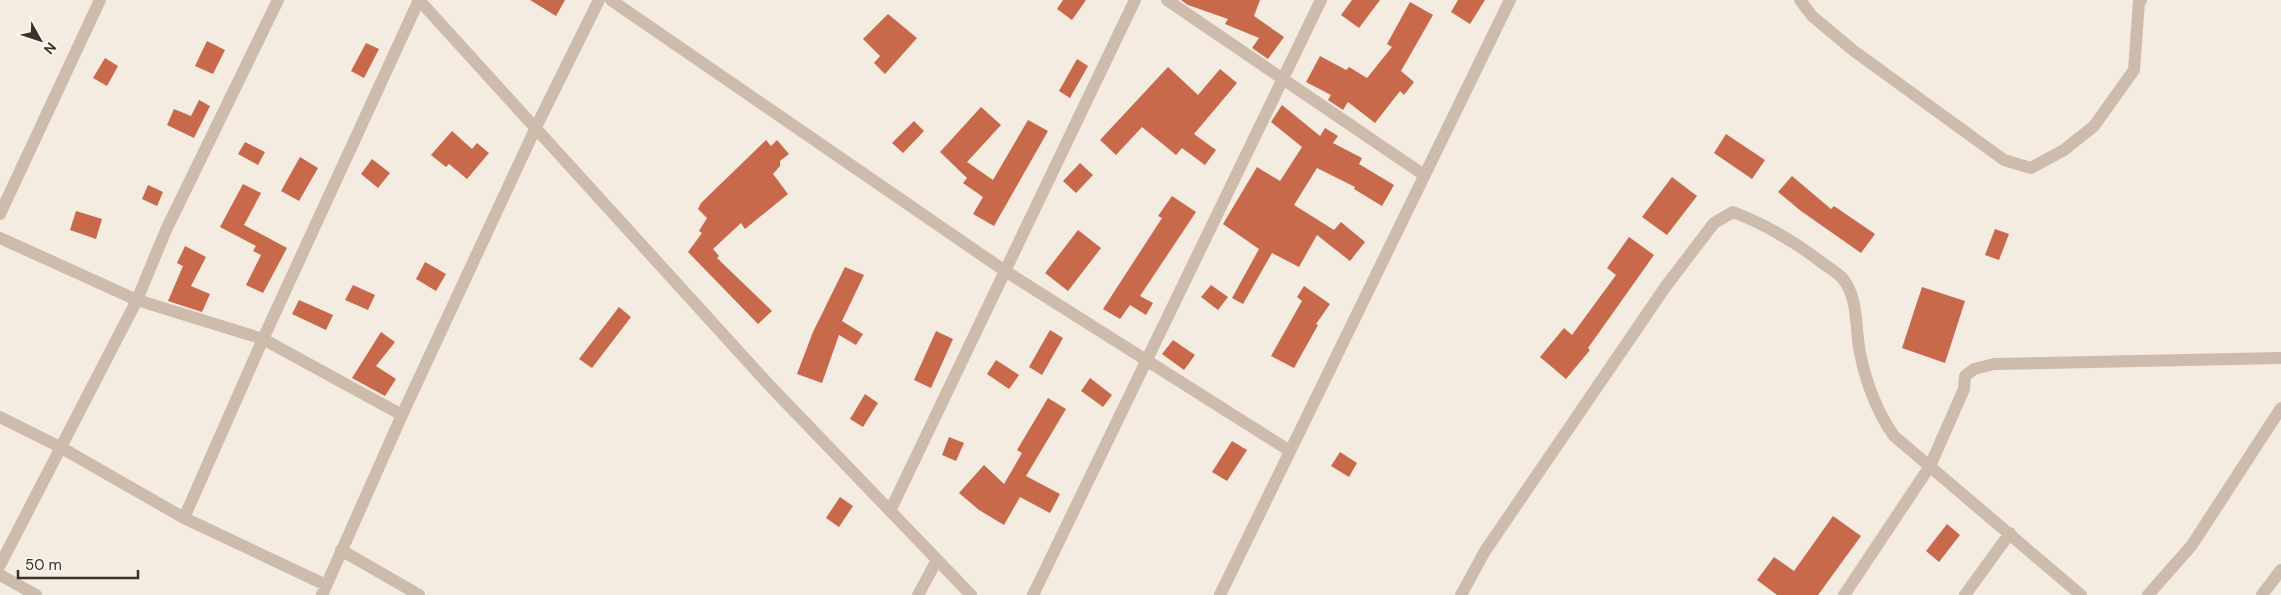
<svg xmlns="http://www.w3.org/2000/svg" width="2281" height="595" viewBox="0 0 2281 595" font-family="'DM Sans',sans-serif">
  <rect width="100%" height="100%" fill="#f4ebe1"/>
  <path fill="#c8694b" d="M530,0H565L556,16Z
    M1063,0H1086L1072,20L1057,9Z
    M1181,0H1260L1254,16L1284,37L1268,59L1252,48L1259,38L1225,24L1228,19L1188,5Z
    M1352,0H1380L1359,28L1341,15Z
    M1458,0H1485L1470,24L1451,12Z
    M1410,2L1433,15L1401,71L1414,82L1404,95L1400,91L1375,123L1348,102L1343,110L1328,100L1331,95L1306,82L1320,56L1346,70L1349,67L1367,78L1392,47L1387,44Z
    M888,14L917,38L885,74L874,63L880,56L863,39Z
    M207,41L225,50L213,74L195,66Z
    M366,43L379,49L364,78L351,71Z
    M105,58L118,66L107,86L93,78Z
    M1077,59L1088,66L1070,98L1059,91Z
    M1168,67L1198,95L1220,69L1237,83L1194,134L1216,150L1205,165L1182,148L1176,155L1142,127L1116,155L1100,140Z
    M199,100L210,106L194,138L167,125L174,109L191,116Z
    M1282,105L1320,136L1325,128L1338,136L1333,143L1362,158L1359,164L1394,185L1382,206L1354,189L1355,187L1317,168L1294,205L1334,230L1341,222L1365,242L1350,261L1317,235L1299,267L1272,253L1243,304L1232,298L1259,249L1223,224L1257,167L1280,181L1302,147L1271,122Z
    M981,107L1001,125L967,162L993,180L1028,120L1048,131L994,226L973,214L983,197L963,183L967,178L940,152Z
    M914,121L924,131L903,153L892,143Z
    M452,131L472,149L477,143L489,153L467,179L449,164L446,167L431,155Z
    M1726,134L1765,160L1752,179L1714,153Z
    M766,140L771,146L777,140L789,154L780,161V166L773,174L788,194L745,229L741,223L713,249L719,256L717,258L772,311L758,324L688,252L702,233L699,231L707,218L698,209L701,203Z
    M245,142L265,152L258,165L238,154Z
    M300,157L318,168L299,201L281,191Z
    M372,159L390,173L378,188L361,174Z
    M1080,163L1093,175L1076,193L1063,181Z
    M1792,176L1831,209L1834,206L1875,234L1861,253L1801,211L1778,192Z
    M1672,177L1697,196L1667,235L1642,217Z
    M243,184L261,193L244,225L287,248L263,293L246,285L261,255L253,251L256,246L220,227Z
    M148,185L163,192L157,206L142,199Z
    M1172,196L1196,212L1140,296L1153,303L1146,315L1130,305L1120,319L1103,309L1162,218L1158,216Z
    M76,211L102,219L96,239L70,230Z
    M1995,229L2009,234L1999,260L1985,255Z
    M1078,230L1101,248L1068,291L1045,273Z
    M1629,237L1654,255L1588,348L1590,350L1566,379L1540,357L1564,328L1572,335L1616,275L1607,268Z
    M185,246L206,257L191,286L210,294L202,312L168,301L183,266L177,263Z
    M425,262L446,274L436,291L416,279Z
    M845,267L864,275L842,321L863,334L856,345L839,335L822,383L797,374L813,332Z
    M353,285L375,295L368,310L345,300Z
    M1211,285L1228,297L1218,310L1201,297Z
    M1304,286L1330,304L1316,324L1318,325L1294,368L1271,356L1302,301L1297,297Z
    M1922,287L1965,301L1945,363L1902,348Z
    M299,300L333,315L326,330L292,314Z
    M619,307L631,317L592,368L579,359Z
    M1050,330L1063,338L1042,375L1029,367Z
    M936,331L953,339L931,388L914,380Z
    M381,332L395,342L376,366L396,379L385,396L352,378Z
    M1173,340L1195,355L1184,370L1162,354Z
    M996,360L1019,375L1009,389L987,374Z
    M1090,378L1112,395L1103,407L1081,391Z
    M865,394L878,403L863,427L850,419Z
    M1048,398L1066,409L1026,476L1060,494L1050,513L1020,497L1004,525L979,510L959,493L984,465L1004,484L1022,453L1017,450Z
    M949,437L964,443L956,461L942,455Z
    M1232,441L1247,450L1227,481L1212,472Z
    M1340,452L1357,463L1349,477L1331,466Z
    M840,497L853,506L839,527L826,518Z
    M1833,516L1861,536L1818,595H1777L1757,580L1774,557L1794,571Z
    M1947,524L1960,535L1939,562L1926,551Z"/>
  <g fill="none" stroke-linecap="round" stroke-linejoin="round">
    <path stroke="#cdbbac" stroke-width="12" d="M419,0L771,387L971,595
      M611,0L1005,271L1290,451
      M1167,0L1424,175
      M1800,0L1812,16L1854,51L2004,160L2031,168L2064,150L2094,126L2134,70L2139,2L2141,0
      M0,214L100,0
      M0,238L137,300L263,339L402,415L536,127L599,0
      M0,417L60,447L184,518L326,585
      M890,511L1135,0
      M184,518L263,339L419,0
      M341,550L419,595
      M0,565L137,300L166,230L278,0
      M0,575L36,595
      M322,595L402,415
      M918,595L937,560
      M1033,595L1321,0
      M1220,595L1510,0
      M1461,595L1485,551L1666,286L1714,223L1733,212C1767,225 1797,243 1825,265C1831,269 1839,274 1843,279C1859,299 1855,329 1860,353C1866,382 1877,412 1894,436L2081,595
      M1844,595L1930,466L1964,389L1965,376L1974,369L1994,364L2281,358
      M1965,595L2010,533
      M2148,595L2192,545L2281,408
      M2262,595L2281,570"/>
  </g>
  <g transform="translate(40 40) rotate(130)" stroke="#fbf5ee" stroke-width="4" paint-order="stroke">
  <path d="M0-4L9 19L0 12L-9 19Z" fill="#3b302b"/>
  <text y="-8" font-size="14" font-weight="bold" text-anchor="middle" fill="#3b302b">N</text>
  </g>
  <path d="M18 570v8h120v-8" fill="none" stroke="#3b302b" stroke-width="2.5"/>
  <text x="25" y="570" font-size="15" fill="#3b302b" stroke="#fbf5ee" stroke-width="4" paint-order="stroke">50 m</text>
</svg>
